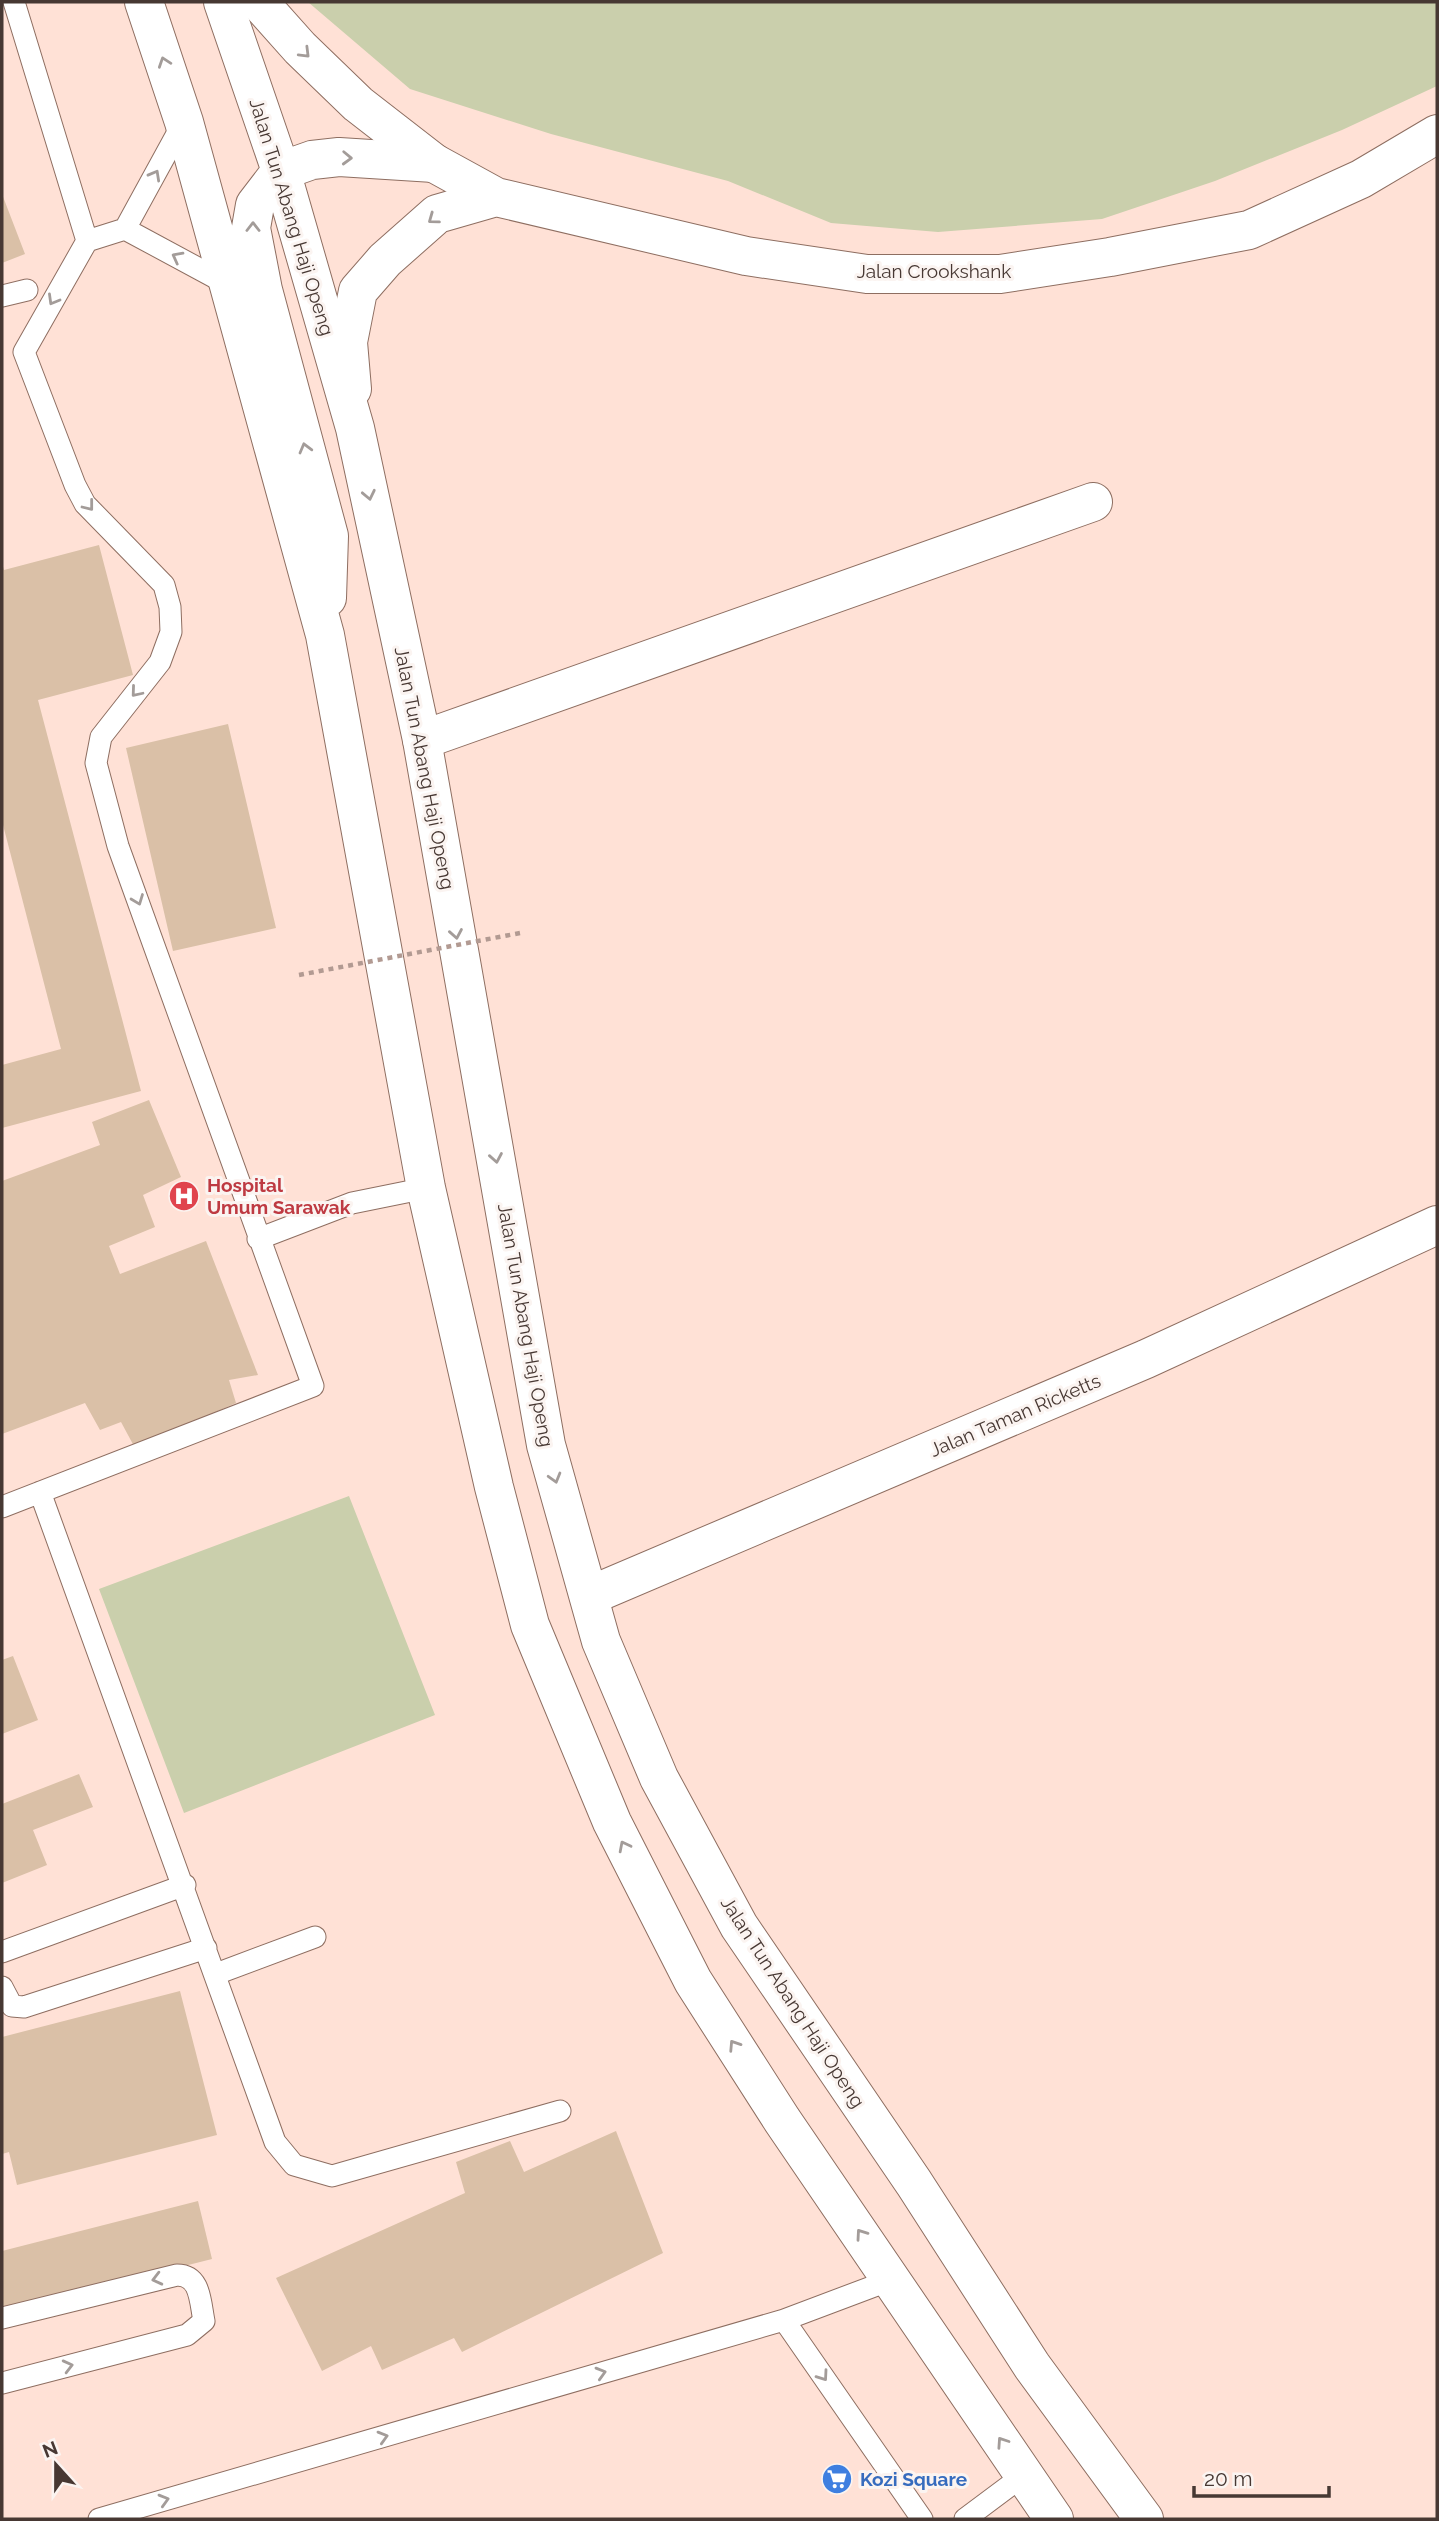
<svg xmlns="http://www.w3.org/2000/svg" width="1439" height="2521" viewBox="0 0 1439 2521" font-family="Raleway,sans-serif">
  <rect width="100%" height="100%" fill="#ffe1d6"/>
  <path fill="#cacfac" d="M308,2H1437V86L1342,130L1215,181L1102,219L938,232L831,223L728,181L551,134L410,89Z
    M349,1496L435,1715L184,1813L99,1589Z"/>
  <path fill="#dac0a7" d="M2,194L25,254L2,263Z
    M99,545L133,675L38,700L141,1091L2,1128V1065L61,1049L2,821V563L4,570Z
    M228,724L276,928L173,951L126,748Z
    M149,1100L181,1177L143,1195L155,1227L109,1246L120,1274L206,1241L258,1375L229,1380L236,1403L135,1448L121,1422L100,1430L85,1403L2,1434V1181L100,1145L92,1122Z
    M13,1656L38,1720L2,1734V1660Z
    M79,1774L93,1807L33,1830L47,1865L2,1883V1804Z
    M180,1991L217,2135L17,2185L9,2152L2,2154V2037Z
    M616,2131L663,2253L462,2352L454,2338L382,2370L371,2346L322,2371L276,2278L465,2193L456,2162L510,2141L524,2172Z
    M198,2201L212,2259L2,2312V2251Z"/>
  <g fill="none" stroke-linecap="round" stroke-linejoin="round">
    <g stroke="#8e6e61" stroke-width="23">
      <path id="lane" d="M14,2L87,241
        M125,229L229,285
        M2,296L27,290
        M258,1239L352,1203L426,1188
        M40,1492L275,2142L294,2165L332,2176L560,2111
        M2,1507L313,1386L118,846L96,763L101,737L160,662L171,632L170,607L164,585L85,504L75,485L24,352L87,241L125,229L183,123
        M2,1952L185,1885
        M216,1974L315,1937
        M2,1987L12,2006L24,2007L206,1948
        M2,2318L177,2275C201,2275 200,2302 204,2321L187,2335L2,2383
        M784,2320L922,2519
        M99,2519L784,2320L893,2279
        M965,2519L1024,2475"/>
    </g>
    <g stroke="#8e6e61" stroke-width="40">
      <path id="street" d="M422,740L1093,502
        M589,1596L1146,1359L1437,1225"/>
    </g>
    <g stroke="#8e6e61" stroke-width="40">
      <path id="secondary" d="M259,2L300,48L358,104L434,163L496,197L746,256L867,274H1000L1110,257L1249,230L1361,179L1437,134
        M352,389L348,342L358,291L385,260L437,214L496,197"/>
    </g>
    <g stroke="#8e6e61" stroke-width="40">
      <path id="primary" d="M144,2L184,122L325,635L426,1188L494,1487L530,1625L612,1822L693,1981L782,2120L1054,2519
        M223,2L281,171L355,428L422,740L546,1445L601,1641L659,1778L739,1926L914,2183L1032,2366L1144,2519
        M327,598L329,536L263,290L251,228L255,205L281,171L312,160L339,157L434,163"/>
    </g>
    <use href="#lane" stroke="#fff" stroke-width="21"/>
    <use href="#street" stroke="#fff" stroke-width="38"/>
    <use href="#secondary" stroke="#fff" stroke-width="38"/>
    <use href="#primary" stroke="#fff" stroke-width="38"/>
    <path stroke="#b29a92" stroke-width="4.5" stroke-dasharray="5 5" stroke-linecap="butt" d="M299,975L520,933"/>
  </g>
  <defs><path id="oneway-chevron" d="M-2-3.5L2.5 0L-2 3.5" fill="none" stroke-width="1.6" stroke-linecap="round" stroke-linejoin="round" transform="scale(1.75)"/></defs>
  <g stroke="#a39c99">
    <use href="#oneway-chevron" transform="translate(305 53) rotate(45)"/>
    <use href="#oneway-chevron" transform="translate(164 62) rotate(-109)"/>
    <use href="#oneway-chevron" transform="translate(347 158) rotate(2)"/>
    <use href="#oneway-chevron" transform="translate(155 175) rotate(-61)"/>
    <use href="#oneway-chevron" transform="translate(433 219) rotate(144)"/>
    <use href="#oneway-chevron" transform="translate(253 227) rotate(-90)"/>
    <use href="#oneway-chevron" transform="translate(177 257) rotate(-152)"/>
    <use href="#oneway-chevron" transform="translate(53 300) rotate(120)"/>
    <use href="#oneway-chevron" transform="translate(305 448) rotate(-105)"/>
    <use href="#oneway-chevron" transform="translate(369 495) rotate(78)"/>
    <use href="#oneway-chevron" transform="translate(89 506) rotate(52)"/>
    <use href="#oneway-chevron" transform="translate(136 692) rotate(130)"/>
    <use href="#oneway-chevron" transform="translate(138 900) rotate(69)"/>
    <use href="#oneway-chevron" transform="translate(456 934) rotate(80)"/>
    <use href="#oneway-chevron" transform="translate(496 1158) rotate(80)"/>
    <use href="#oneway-chevron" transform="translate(555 1478) rotate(74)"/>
    <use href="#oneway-chevron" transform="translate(624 1846) rotate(-117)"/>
    <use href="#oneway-chevron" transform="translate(734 2045) rotate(-123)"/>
    <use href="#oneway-chevron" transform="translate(861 2234) rotate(-125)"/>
    <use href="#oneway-chevron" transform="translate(157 2279) rotate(166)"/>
    <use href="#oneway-chevron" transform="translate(68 2366) rotate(-14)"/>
    <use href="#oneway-chevron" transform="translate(601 2373) rotate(-16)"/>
    <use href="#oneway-chevron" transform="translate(823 2376) rotate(55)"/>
    <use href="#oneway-chevron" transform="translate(383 2437) rotate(-16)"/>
    <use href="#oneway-chevron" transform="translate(1002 2442) rotate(-124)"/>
    <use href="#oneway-chevron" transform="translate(164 2500) rotate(-16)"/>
  </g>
  <defs>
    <g id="hospital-disc" transform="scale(1.575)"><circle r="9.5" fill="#e0444e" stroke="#fbf4f1"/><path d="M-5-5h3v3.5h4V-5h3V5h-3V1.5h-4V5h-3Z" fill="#fff"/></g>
    <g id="supermarket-disc" transform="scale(1.575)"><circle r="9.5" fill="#3f7fe0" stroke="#fbf4f1"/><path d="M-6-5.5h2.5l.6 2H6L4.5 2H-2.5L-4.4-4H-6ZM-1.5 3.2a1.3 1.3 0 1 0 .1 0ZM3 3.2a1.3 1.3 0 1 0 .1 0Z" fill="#fff"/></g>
  </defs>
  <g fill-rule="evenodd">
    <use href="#hospital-disc" x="184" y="1196"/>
    <use href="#supermarket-disc" x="837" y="2479"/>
  </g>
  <g text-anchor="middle" stroke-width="6" stroke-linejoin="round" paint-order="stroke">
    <g font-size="19" fill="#473833" stroke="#fbf4f1">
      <text transform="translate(292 217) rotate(73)" y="7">Jalan Tun Abang Haji Openg</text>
      <text x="934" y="278">Jalan Crookshank</text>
      <text transform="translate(425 768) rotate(79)" y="7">Jalan Tun Abang Haji Openg</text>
      <text transform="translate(526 1325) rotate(80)" y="7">Jalan Tun Abang Haji Openg</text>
      <text transform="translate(1015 1415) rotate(-23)" y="7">Jalan Taman Ricketts</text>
      <text transform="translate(793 2002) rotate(57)" y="7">Jalan Tun Abang Haji Openg</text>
    </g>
    <g font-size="19" font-weight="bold" fill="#be3a42" stroke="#fbf4f1" text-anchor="start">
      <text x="207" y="1192">Hospital<tspan x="207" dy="22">Umum Sarawak</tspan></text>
    </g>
    <g font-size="19" font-weight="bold" fill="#366cbe" stroke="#fbf4f1" text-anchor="start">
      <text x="860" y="2486">Kozi Square</text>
    </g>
  </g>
  <rect width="1439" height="2521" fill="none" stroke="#473833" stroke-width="7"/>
  <g transform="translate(56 2465) rotate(339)" stroke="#fbf4f1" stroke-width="5" paint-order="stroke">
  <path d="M0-5L12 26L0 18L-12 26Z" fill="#473833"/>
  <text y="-10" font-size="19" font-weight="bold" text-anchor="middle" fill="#473833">N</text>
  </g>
  <path d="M1194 2486v10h135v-10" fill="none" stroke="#473833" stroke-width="3.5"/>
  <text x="1204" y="2486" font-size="21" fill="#473833" stroke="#fbf4f1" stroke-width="5" paint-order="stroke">20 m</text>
</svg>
